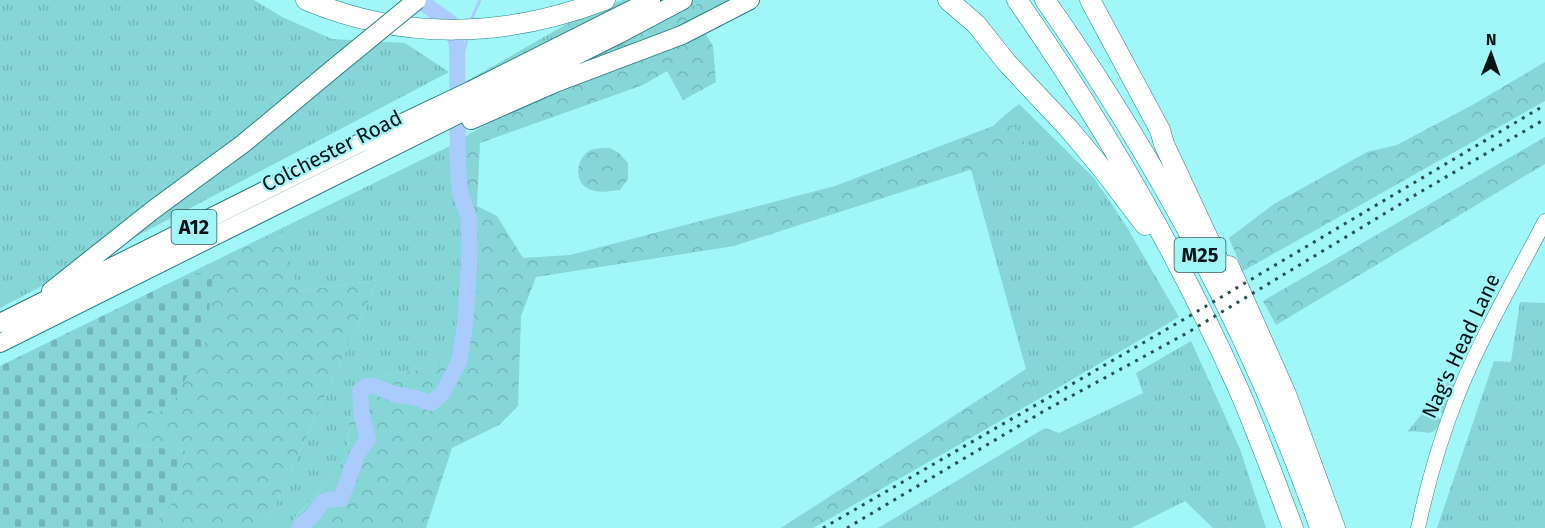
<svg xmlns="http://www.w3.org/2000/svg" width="1545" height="528" viewBox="0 0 1545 528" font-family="'Fira Sans',sans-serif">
  <defs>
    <pattern id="grass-tufts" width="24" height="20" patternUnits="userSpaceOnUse" patternTransform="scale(1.5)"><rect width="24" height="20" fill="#86d5d7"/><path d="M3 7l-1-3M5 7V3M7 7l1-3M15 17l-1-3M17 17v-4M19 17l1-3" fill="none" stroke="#72b6b8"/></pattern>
    <pattern id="forest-crowns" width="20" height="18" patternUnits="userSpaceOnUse" patternTransform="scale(1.5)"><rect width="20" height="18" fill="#86d5d7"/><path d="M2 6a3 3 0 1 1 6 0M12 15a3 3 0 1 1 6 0" fill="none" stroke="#72b6b8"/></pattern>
    <pattern id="cemetery-stones" width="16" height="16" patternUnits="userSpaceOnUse" patternTransform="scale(1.5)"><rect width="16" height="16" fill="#86d5d7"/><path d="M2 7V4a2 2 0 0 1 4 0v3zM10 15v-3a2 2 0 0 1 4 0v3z" fill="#72b6b8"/></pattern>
  </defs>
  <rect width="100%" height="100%" fill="#a1f6f8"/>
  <path fill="url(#grass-tufts)" d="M0,0H254L282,17L332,39L405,43L449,72L0,308Z
    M623,0H641L467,86L465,82L588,12Z
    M695,0H705L609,49L611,53L555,79L553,72Z
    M1019,104L1094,178L1125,224L1179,317L1037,400L1026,369L970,166L1026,144L1005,115Z
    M448,147L478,297L449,364L361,380L349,423L348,454L323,488L295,517L291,528H260L274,508L378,280L298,291L280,229Z
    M1520,302L1545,303V528H1437L1494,361L1511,362Z
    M1191,341L1240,449L1266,528H1213L1185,501L1131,528H878L1045,428L1059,433L1143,393L1136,373Z
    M1448,381L1455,385L1443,414L1431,404Z
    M1427,408L1441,420C1432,442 1424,428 1407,432Z"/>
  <path fill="url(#forest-crowns)" d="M705,0H736L687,27L611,53L608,50Z
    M705,33L713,46L716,82L683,100L667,71L643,85L480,143L477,206L497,216L523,258L570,255L835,186L993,126L1005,115L1026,144L976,168L734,246L536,277L521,316L518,406L499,425L452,448L426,528H289L291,522L323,488L348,454L349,423L361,380L449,364L478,297L448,147C528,97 617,66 705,33Z
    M1545,62V101L1243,271L1229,238L1274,204L1367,152L1397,145L1476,103Z
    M1545,137V164L1276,325L1263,301Z
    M610,148L619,153L628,163V179L620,190C609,191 597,194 587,188C573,180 577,156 591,150C597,148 604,148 610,148Z
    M280,229L299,291L378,280L274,508L260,528H151L179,494L185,451L135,445L132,418L170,408L213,275L190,273Z
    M1026,369L1037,400L813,528H781Z"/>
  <path fill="url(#cemetery-stones)" d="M190,273L213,274L206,341L170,408L132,418L135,445L185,451L179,494L151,528H0V366Z"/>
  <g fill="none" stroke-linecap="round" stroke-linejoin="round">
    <path stroke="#aaccfc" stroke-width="3" d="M471,20L480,0
      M456,56L464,51L468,36"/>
    <path stroke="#aaccfc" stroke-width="16" d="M299,528C302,523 306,522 310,518C323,505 318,498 341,499L357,455L368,439L362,417L360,391L367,386H374L398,395L413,397L431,403L442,394L459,362L465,325L469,264V218L460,193L458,170L457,45L451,23L419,0"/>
    <g stroke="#288284" stroke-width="15">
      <path id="tertiary" d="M1418,528C1428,482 1441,436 1459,392C1483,333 1516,277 1545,221"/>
    </g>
    <g stroke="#288284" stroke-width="20">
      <path id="trunk" d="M471,120L555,83L682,35L750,0
        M51,291L153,210L244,143L334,68
        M0,323L358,144L470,91L651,0
        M0,343L619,34L683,0"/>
    </g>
    <g stroke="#288284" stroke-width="21">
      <path id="motorway" d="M306,0C404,41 506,38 605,0
        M948,0L976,24L1007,63L1069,129L1100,166L1145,225
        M1017,0C1102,122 1177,252 1238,388C1258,434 1275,481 1293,528
        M1045,0C1159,163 1254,340 1320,528
        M1090,0L1160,130L1164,144L1229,283
        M1229,266L1286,394L1335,528"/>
    </g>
    <use href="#tertiary" stroke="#fff" stroke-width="14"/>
    <use href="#trunk" stroke="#fff" stroke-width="18"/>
    <use href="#motorway" stroke="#fff" stroke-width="20"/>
    <path stroke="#2a4f50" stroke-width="3" stroke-dasharray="3 6" stroke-linecap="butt" d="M823,528L1181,321L1545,105
      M847,528L1044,411L1187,333L1422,191L1545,119"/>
    <g stroke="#288284" stroke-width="20" stroke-linecap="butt">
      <path id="trunk-bridge" d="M334,68L417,0"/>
    </g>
    <use href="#trunk-bridge" stroke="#fff" stroke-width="18"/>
  </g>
  <g text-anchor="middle" stroke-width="4.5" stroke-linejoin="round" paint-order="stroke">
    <g fill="#a1f6f8" stroke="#305859" stroke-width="1.5">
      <rect x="171.5" y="210" width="45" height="34" rx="4.5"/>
      <rect x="1174.5" y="238" width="51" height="34" rx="4.5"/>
    </g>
    <g font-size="20" font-weight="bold" fill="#001415">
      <text x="194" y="234">A12</text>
      <text x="1200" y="262">M25</text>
    </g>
    <g font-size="21" fill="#001415" stroke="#a1f6f8">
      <text transform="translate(332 151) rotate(-27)" y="7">Colchester Road</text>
      <text transform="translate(1461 346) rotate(-65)" y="7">Nag's Head Lane</text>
    </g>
  </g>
  <g transform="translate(1491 54) rotate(1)" stroke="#a1f6f8" stroke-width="4.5" paint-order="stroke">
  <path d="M0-4.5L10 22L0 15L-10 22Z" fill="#001415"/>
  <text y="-9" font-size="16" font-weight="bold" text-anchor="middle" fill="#001415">N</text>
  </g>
</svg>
